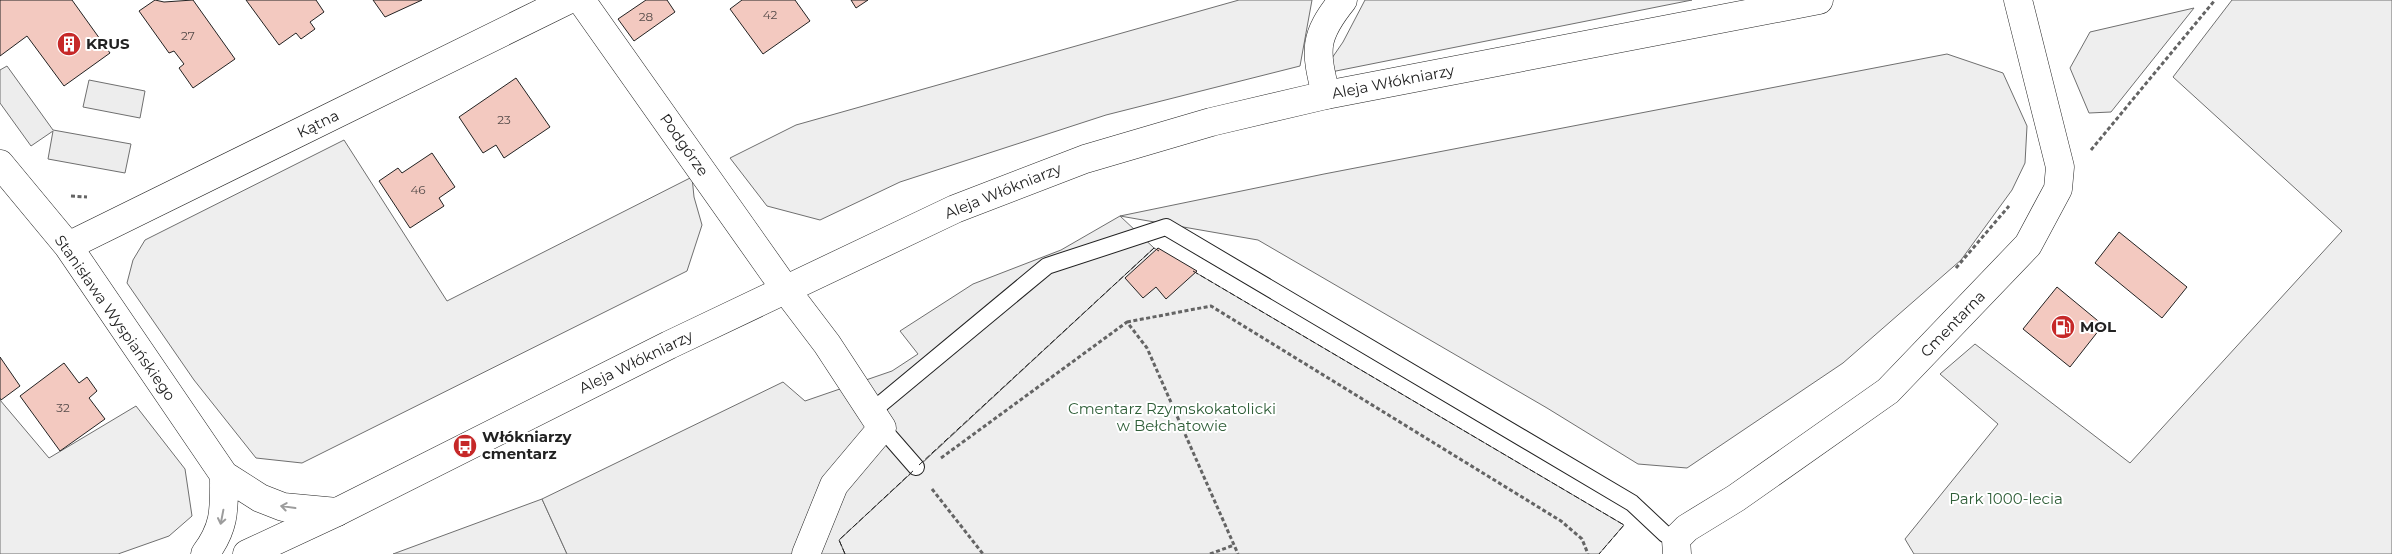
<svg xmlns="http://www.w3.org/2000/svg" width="2392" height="554" viewBox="0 0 2392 554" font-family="Montserrat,sans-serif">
  <rect width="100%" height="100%" fill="#fff"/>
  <path fill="#eee" stroke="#6f6f6f" d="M1239,0H1312L1300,66L1106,115L900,182L820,220L767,206L730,158L796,125Z
    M1365,0H1692L1321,74L1343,42Z
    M2232,0H2392V554H1914L1905,539L1998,424L1940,374L1975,344L2130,463L2342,231L2173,77Z
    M2194,8L2111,112L2089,113L2070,68L2090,32Z
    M1947,54L2003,73L2027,126L2025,163L2012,190L1961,260L1843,363L1687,468L1638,464L1547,408L1258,240L1120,216L1324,174Z
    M344,140L447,301L692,177L694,197L702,225L687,271L302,463L256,458L194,380L127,283L133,260L145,240Z
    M1154,248L1624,525L1599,554H845L839,540Z
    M0,400L49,458L136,406L185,469L192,516L169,536L118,554H0Z
    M542,499L567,554H393Z"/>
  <path fill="#ededed" stroke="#6f6f6f" d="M7,66L53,130L131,144L125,173L48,159L53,131L31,146L0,103V70Z
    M89,80L145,91L140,118L83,107Z
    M1120,216L1154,248L839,540L845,554H567L542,499L783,382L805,401L892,371L918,354L900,331L973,284L1061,250Z"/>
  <path fill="#f3c9c0" stroke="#222" d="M0,0H72L110,53L64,86L27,36L0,56Z
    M155,0L164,2L193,0L235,59L193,88L179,68L184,64L174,51L169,53L139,11Z
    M246,0H316L324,12L310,22L315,29L301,39L296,33L279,45Z
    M373,0H422L385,17Z
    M646,0H667L675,12L634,41L618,19Z
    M742,0H795L810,21L763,54L730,9Z
    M851,0H868L856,8Z
    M516,78L550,127L504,158L496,145L483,153L459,117Z
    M432,153L455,187L439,198L444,206L410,228L379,181L398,168L402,173Z
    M2119,232L2187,287L2162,318L2095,263Z
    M1158,248L1197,271L1166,299L1156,287L1143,298L1125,278Z
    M2057,287L2103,325L2070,367L2023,329Z
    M0,357L20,386L1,400L0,398Z
    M64,363L79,383L87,377L97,391L89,398L105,419L60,451L20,396Z"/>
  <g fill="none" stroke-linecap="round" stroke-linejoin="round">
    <g stroke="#222" stroke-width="18">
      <path id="service" d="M871,412L1047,266L1166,227L1632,503L1665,534L1676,539
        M882,428L916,467"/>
    </g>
    <g stroke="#222" stroke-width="29">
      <path id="minor" d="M581,0L786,290L827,344L882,428L834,485L806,554
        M1326,95C1315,50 1313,37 1343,0
        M0,164L68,246L224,475L260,498L283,507L337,512
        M68,246L568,0
        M205,554C226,526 224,508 224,475
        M1677,554L1676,539L1687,528L1736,498L1888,391L2028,245L2058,189L2060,167L2018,0"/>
    </g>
    <g stroke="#222" stroke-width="29">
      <path id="secondary" d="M247,554L337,512L669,345L955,209L1085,159L1211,122L1326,95L1819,0"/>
    </g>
    <path stroke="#646464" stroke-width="3" stroke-dasharray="4 2.5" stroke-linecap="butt" d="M2091,150L2215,0
      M71,196L87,197
      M1956,268L2009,206
      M1127,322L1211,306L1561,521L1582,539L1588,554
      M941,458L1127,322L1147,348L1238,554
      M932,489L983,554
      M1210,554L1234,545"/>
    <use href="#service" stroke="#fff" stroke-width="16"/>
    <use href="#minor" stroke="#fff" stroke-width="28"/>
    <use href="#secondary" stroke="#fff" stroke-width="28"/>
    <path stroke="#222" stroke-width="1" stroke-dasharray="6 2.5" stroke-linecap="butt" d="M1193,271L1624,525L1599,554
      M919,465L1154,248L1159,251
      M845,554L839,540L914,470"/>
  </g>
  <defs><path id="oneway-shaft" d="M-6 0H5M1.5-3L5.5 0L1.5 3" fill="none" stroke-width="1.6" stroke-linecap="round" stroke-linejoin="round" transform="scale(1.25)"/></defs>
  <g stroke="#9c9c9c">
    <use href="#oneway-shaft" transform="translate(288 507) rotate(-172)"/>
    <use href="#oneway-shaft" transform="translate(222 517) rotate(101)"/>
  </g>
  <defs>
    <g id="building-disc" transform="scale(1.25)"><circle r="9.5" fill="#c62828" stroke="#fff"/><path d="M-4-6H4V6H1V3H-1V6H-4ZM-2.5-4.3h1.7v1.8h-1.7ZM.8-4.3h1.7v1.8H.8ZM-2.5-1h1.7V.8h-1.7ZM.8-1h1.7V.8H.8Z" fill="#fff"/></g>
    <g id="fuel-disc" transform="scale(1.25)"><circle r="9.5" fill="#c62828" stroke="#fff"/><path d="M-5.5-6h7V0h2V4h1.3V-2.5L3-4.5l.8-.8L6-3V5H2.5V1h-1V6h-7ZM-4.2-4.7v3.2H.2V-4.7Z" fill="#fff"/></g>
    <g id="bus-disc" transform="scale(1.25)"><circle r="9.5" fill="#c62828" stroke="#fff"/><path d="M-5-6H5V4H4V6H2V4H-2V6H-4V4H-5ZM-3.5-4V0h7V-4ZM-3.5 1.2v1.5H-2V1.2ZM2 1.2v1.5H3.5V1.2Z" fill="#fff"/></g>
  </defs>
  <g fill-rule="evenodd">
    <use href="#building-disc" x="69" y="44"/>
    <use href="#fuel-disc" x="2063" y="327"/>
    <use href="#bus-disc" x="465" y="446"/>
  </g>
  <g text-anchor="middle" stroke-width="4" stroke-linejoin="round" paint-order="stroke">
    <g font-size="12" fill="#564c4a">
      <text x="770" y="19">42</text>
      <text x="646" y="21">28</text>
      <text x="188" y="40">27</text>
      <text x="504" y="124">23</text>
      <text x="418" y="194">46</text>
      <text x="63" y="412">32</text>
    </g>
    <g font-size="15" font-weight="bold" fill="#222" stroke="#fff" text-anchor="start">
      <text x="86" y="49">KRUS</text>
      <text x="2080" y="332">MOL</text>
      <text x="482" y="442">Włókniarzy<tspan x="482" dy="17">cmentarz</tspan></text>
    </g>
    <g font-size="15" fill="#222" stroke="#fff">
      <text transform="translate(1393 82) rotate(-11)" y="5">Aleja Włókniarzy</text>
      <text transform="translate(318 124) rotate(-26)" y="5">Kątna</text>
      <text transform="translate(684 145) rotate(55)" y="5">Podgórze</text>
      <text transform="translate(1003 191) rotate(-22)" y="5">Aleja Włókniarzy</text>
      <text transform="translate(115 318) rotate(55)" y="5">Stanisława Wyspiańskiego</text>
      <text transform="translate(1953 324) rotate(-46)" y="5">Cmentarna</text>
      <text transform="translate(636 362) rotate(-26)" y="5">Aleja Włókniarzy</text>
    </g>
    <g font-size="15" fill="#2f5e38" stroke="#fff">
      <text x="1172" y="414">Cmentarz Rzymskokatolicki<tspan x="1172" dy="17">w Bełchatowie</tspan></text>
      <text x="2006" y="504">Park 1000-lecia</text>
    </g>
  </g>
</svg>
